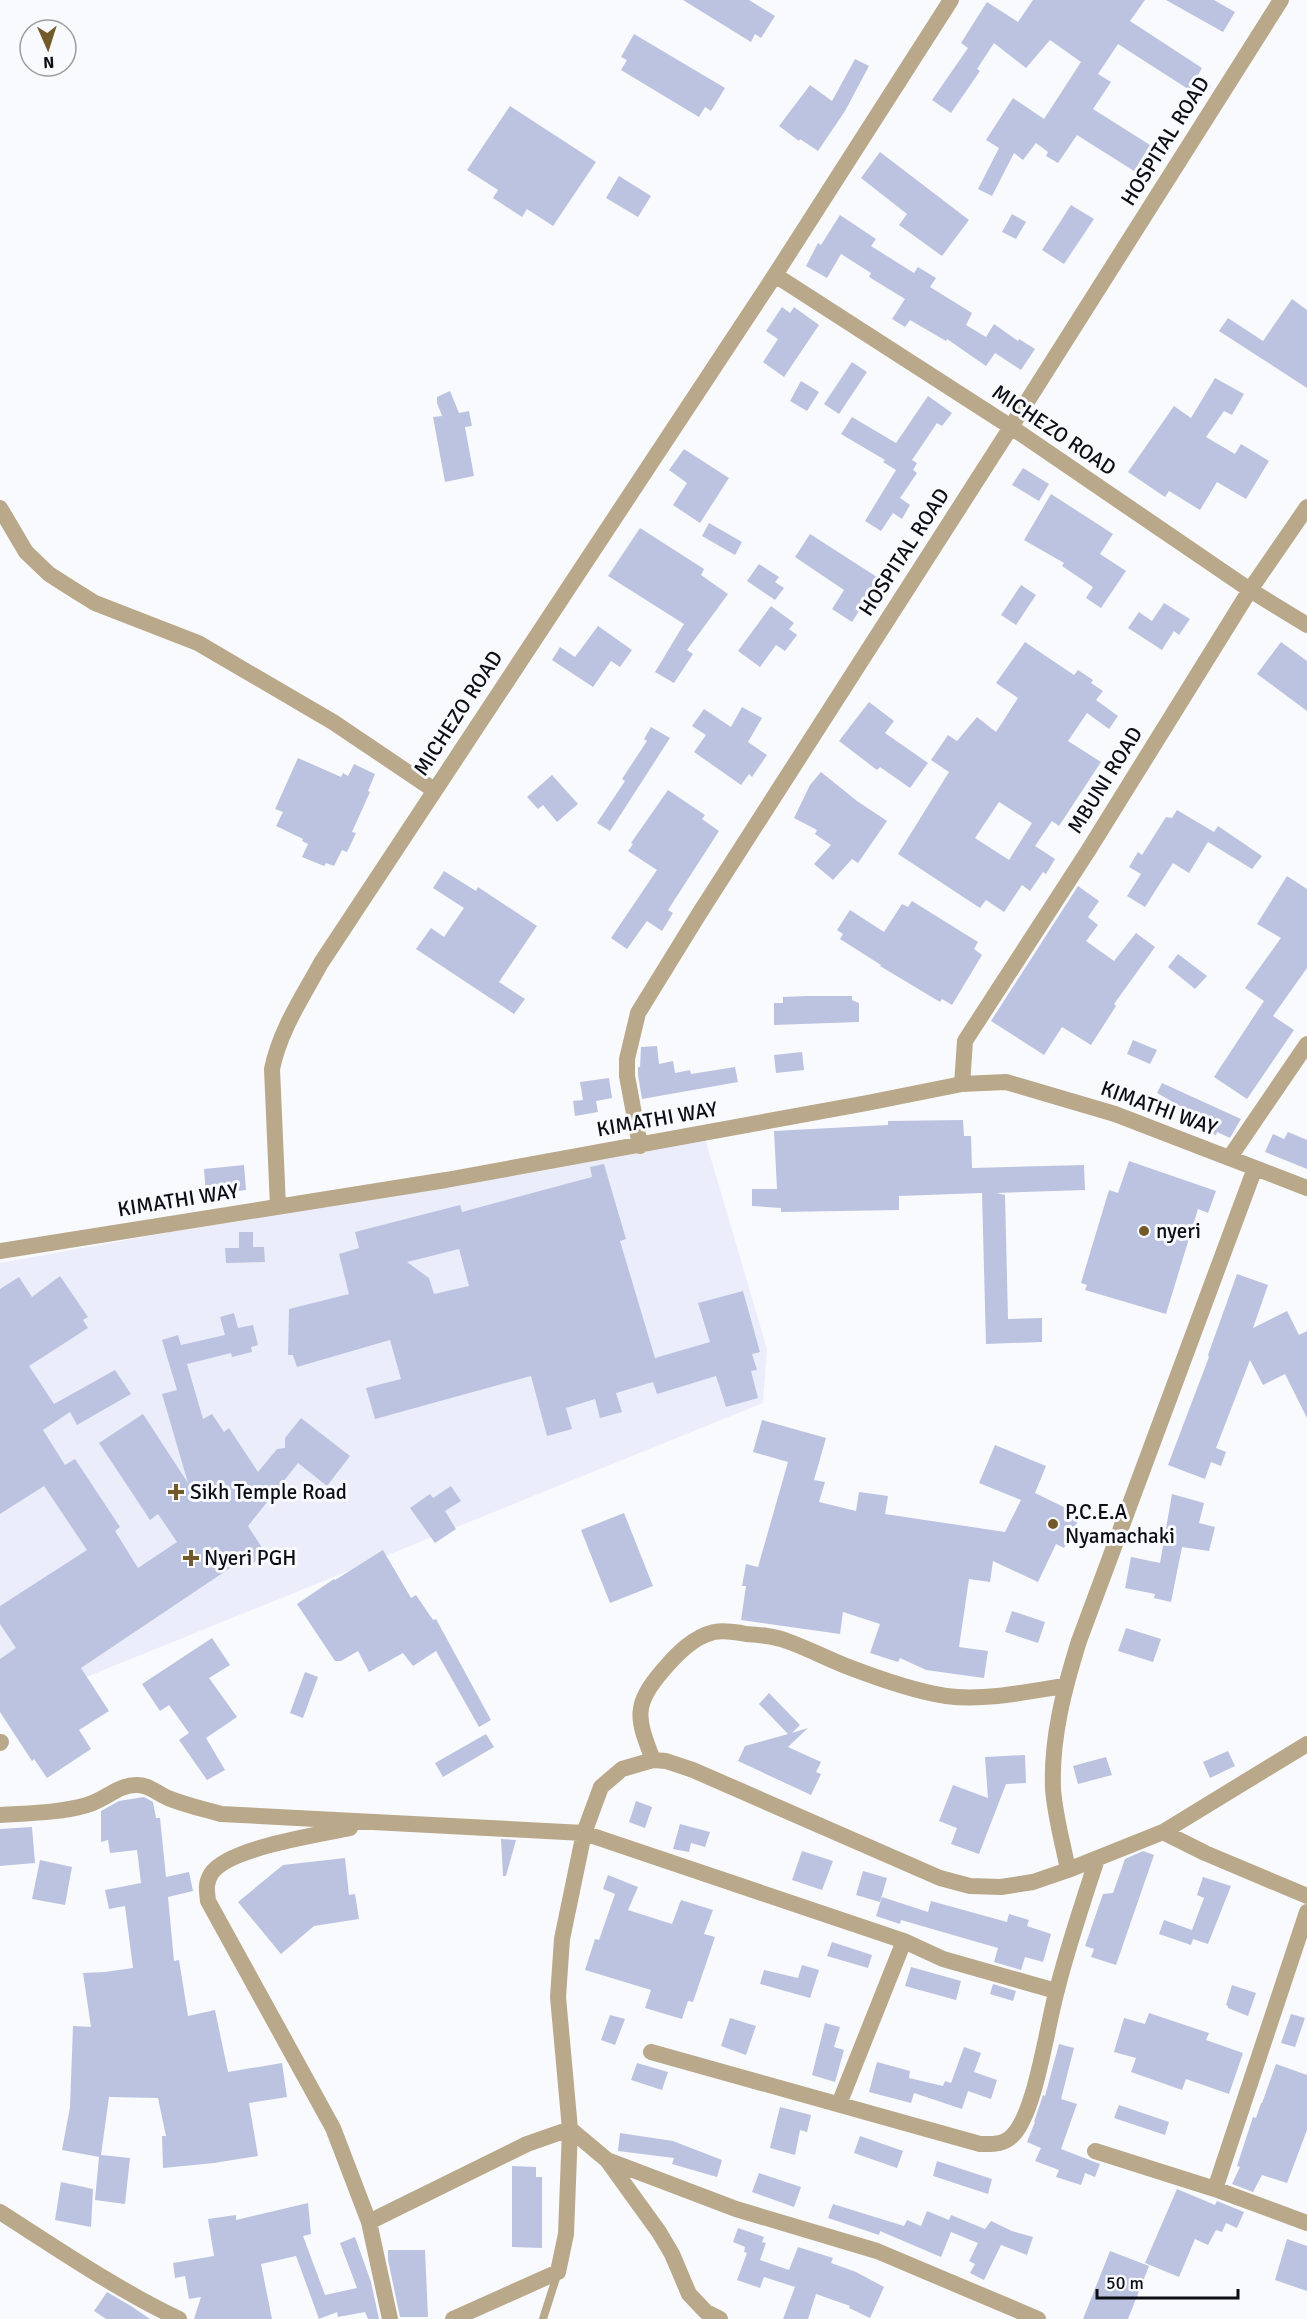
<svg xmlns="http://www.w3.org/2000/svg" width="1307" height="2319" viewBox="0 0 1307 2319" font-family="Signika,sans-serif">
  <rect width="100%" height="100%" fill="#f9fafe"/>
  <path fill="#ebeefa" d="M704,1135L767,1349L763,1403L0,1712V1263Z"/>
  <path fill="#bcc3e0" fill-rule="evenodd" d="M683,0H749L775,16L761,38L755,34L751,42Z
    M1033,0H1145L1130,21L1202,68L1198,75L1211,86L1202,98L1118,44L1098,74L1111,82L1093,109L1150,145L1134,171L1077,135L1058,163L1046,156L1048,152L1036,143L1023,160L1014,153L992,196L978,189L999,148L986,140L1013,98L1044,119L1081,62L1050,40L1026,68L994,43L977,69L980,71L951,113L932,100L968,48L961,43L987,2L1018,22Z
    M1166,0H1214L1235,12L1223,32Z
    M634,34L725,88L711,111L705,107L699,117L621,70L627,60L621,57Z
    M855,59L869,66L845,111L818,151L800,139L799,141L779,126L810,85L832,101Z
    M510,106L596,162L553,226L527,209L522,217L493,198L498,190L467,170Z
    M880,152L969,220L942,256L899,225L907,214L861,178Z
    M619,176L651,196L638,217L606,198Z
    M1071,205L1094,219L1064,264L1042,250Z
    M1012,214L1026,222L1016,239L1002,232Z
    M840,215L876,239L871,246L914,273L918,267L936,278L930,287L972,313L966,325L986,337L994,324L1018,341L1019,339L1035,349L1021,370L995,353L986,366L947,339L946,341L910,320L905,327L892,319L905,299L869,277L871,273L841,254L827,278L806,266L818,243L821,245Z
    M1292,299L1307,310V388L1219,331L1228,318L1263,341Z
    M782,307L790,313L794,307L819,325L784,377L763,362L778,339L766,331Z
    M852,362L867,372L839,414L824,404Z
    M1215,378L1244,394L1232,415L1224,411L1206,437L1235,454L1241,444L1269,461L1246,499L1217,482L1200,510L1169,491L1165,497L1128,472L1174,406L1191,418Z
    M801,381L819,392L807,411L790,401Z
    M450,391L459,413L469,411L472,426L465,427L474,476L445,482L433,417L442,416L437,403V397Z
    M928,396L952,413L942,426L937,423L912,460L917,463L913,470L917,473L900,498L910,505L902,519L893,513L881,531L865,521L896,470L883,462L885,460L841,434L852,417L896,443Z
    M684,449L729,478L700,523L673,505L687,483L669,470Z
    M1023,468L1049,484L1039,501L1012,485Z
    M1051,494L1113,534L1100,554L1126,571L1101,608L1086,598L1093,587L1062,566L1064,563L1024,540Z
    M709,523L742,542L735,555L702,536Z
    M640,528L704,569L701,575L728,594L687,650L693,654L674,683L655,672L684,624L608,576Z
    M810,534L880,579L852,622L832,609L844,590L795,557Z
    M759,564L779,577L775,582L784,588L775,600L747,581Z
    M1021,585L1036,595L1016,625L1001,615Z
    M1164,603L1190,619L1179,635L1174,631L1162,650L1128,628L1139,612L1152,621Z
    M771,606L794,623L789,629L797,635L785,651L776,645L760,667L738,651Z
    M598,626L632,650L620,667L611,661L593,687L552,660L560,647L575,657Z
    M1025,642L1074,675L1078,670L1093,680L1091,683L1103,691L1096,700L1118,716L1109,729L1087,713L1068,741L1101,762L1059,826L1052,821L1035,846L1055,859L1046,874L1043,872L1030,891L1022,885L1004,912L986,900L980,908L898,854L949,772L931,760L948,735L957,741L977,717L996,732L1018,698L996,683ZM999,802L1032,823L1009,860L975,838Z
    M1281,642L1307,661V711L1257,674Z
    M869,702L894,721L885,733L928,763L910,788L880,767L877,770L839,741Z
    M742,707L762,718L748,742L767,755L752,777L749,774L741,785L694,752L706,735L692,726L704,709L731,727Z
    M651,727L670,738L610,831L597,823L625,781L622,779L647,741L644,739Z
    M298,758L341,777L343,773L348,776L354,764L375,774L368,791L370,792L352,832L356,833L347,852L342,850L334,866L326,863L324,866L302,857L308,844L302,841L303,839L276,826L283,812L275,809Z
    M821,772L857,801L887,821L858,863L852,859L833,880L814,864L831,845L815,834L817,830L794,818L810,785Z
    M552,775L578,804L557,822L543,805L538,809L527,797Z
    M668,790L705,815L702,819L719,831L668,910L673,913L662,931L647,921L627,949L611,938L657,870L628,851L633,844L631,843Z
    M1177,810L1214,832L1218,826L1262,856L1252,869L1208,842L1189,873L1173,863L1145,907L1127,896L1141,874L1129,867L1138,852L1142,855L1166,817L1172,818Z
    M444,871L476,891L478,887L537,926L499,982L525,999L514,1014L416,949L431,928L444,937L464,908L433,888Z
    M1287,876L1307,889V968L1273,1016L1294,1030L1247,1099L1214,1077L1264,1001L1245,988L1281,938L1257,924Z
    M1078,886L1099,901L1088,917L1098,925L1086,941L1114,961L1136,933L1155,947L1114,1004L1116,1006L1091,1045L1062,1027L1044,1055L991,1021Z
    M912,901L978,942L974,949L982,955L952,1005L942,999L940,1002L880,966L881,965L840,939L843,934L837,930L850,910L884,932L902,904L908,907Z
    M1178,954L1207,976L1195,989L1168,967Z
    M807,996H852V1000L859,1003V1022L774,1025V1003H783V997Z
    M1133,1040L1157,1050L1150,1064L1127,1054Z
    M657,1046L659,1064L673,1061L675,1073L690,1070L691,1074L735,1067L738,1082L642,1099L638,1075V1067H640L641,1047Z
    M802,1052L804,1070L776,1073L774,1055Z
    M609,1078L612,1098L596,1101L598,1112L575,1116L573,1101L583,1100L580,1082Z
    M1162,1083L1241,1119L1230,1138L1217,1132L1216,1135L1182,1122L1187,1110L1157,1093Z
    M963,1120L964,1136H971L972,1168L1084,1165L1085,1190L997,1193L1005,1195L1008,1319L1042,1318V1342L986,1344L982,1193L899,1196V1210L781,1212V1208L752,1206V1189H777L774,1131L888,1125V1121Z
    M1288,1132L1307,1140V1169L1265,1152L1273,1134L1284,1139Z
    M1129,1161L1216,1191L1208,1213L1198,1209L1166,1314L1085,1290L1087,1285L1081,1283L1109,1190L1118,1193Z
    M604,1164L626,1239L620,1241L655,1358L710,1342L698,1303L743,1291L760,1352L752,1354L757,1370L751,1371L758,1398L726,1407L716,1376L657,1394L653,1382L616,1393L622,1412L600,1418L595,1399L566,1408L572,1429L547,1436L531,1376L375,1419L366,1388L401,1379L390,1340L297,1367L293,1355H288L289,1309L349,1294L339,1254L359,1248L355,1232L460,1205L462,1212L592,1177L590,1167ZM459,1249L469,1286L434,1294L429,1278L407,1262Z
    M244,1165L246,1190L206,1195L204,1169Z
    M239,1232H253V1247H264L265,1262L226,1263L225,1248H239Z
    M1237,1274L1268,1285L1253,1328L1287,1311L1299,1335L1307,1331V1418L1285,1374L1263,1385L1250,1360L1216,1448L1226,1452L1221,1466L1211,1462L1205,1479L1168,1465L1209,1357L1208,1355Z
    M60,1276L88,1317L83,1320L88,1328L29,1366L54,1404L115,1370L131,1394L77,1425L70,1412L43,1430L65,1465L75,1459L120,1527L115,1531L138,1568L177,1542L158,1514L150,1520L99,1443L143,1414L188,1483L162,1394L177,1390L162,1340L178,1335L181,1345L225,1335L220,1317L234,1313L238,1328L253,1325L258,1345L251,1347L252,1352L232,1357L231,1353L187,1364L203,1419L212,1414L224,1432L229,1428L258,1472L277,1449L285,1448V1438L301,1418L350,1456L327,1486L298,1463L248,1526L266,1554L253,1563L248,1556L81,1668L109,1711L79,1730L91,1749L47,1778L34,1759L32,1761L0,1712V1659L16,1648L0,1624V1606L87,1550L44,1486L0,1514V1289L19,1277L32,1297Z
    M762,1420L826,1438L814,1480L825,1482L819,1502L856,1511L859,1492L888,1496L885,1514L1005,1532L1021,1500L979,1483L995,1445L1046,1466L1035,1493L1072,1511L1069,1517L1078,1521L1064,1548L1056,1544L1038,1582L993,1561L990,1582L969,1579L959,1647L988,1651L984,1678L926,1670L900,1658L898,1662L870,1653L880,1624L843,1612L840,1634L741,1620L746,1586H742L746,1564L758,1567L788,1462L753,1452Z
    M451,1486L461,1501L445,1511L456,1529L435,1543L410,1508L430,1494L433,1498Z
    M1172,1494L1204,1503L1199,1523L1215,1527L1209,1551L1182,1547L1171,1602L1154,1598L1155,1594L1125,1588L1131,1557L1160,1563Z
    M624,1513L653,1586L610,1603L581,1530Z
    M383,1550L411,1598L416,1595L433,1620L436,1619L491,1720L479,1727L436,1651L413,1666L403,1653L369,1672L358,1651L341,1661H335L297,1604L334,1579L335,1580Z
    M1012,1611L1045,1622L1038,1643L1005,1632Z
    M1126,1628L1161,1639L1153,1662L1118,1651Z
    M212,1638L230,1665L209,1678L237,1717L206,1738L225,1770L207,1780L179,1740L189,1733L169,1705L160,1711L142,1684Z
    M305,1672L318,1677L303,1718L290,1713Z
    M769,1693L800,1725L792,1733L808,1728L788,1747L821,1762L816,1772L821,1774L811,1795L738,1761L745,1746L788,1734L759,1704Z
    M486,1734L494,1747L443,1777L435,1763Z
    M1228,1751L1235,1766L1210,1778L1203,1762Z
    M1025,1755L1026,1783L1006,1784L979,1854L951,1844L957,1828L939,1821L953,1785L988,1798L985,1757Z
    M1106,1757L1112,1775L1078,1784L1073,1766Z
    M144,1797L153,1802L156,1818H160L166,1877L189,1872L193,1891L168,1897L174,1961L179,1960L188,2016L215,2010L228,2072L282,2063L287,2097L249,2103L258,2156L214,2163L163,2168L162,2136H166L158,2098L109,2097L101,2155L130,2158L125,2204L95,2200L99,2157L62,2150L70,2107L73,2026L91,2027L83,1973L105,1972L133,1968L125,1906L109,1909L105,1890L141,1883L137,1850L110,1853L108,1840L101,1842V1811L119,1801Z
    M636,1801L652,1807L645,1828L629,1822Z
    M680,1824L710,1832L705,1847L691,1843L689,1852L673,1849Z
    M32,1827L35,1863L0,1866V1829Z
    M501,1839L516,1840L506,1876H503Z
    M802,1851L833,1861L822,1890L792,1880Z
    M1143,1851L1154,1855L1116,1965L1091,1957L1094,1949L1085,1946L1103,1894L1113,1893L1125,1859Z
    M345,1858L349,1895L355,1894L359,1919L314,1926L281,1954L238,1902L283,1865Z
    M40,1860L72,1867L65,1905L32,1899Z
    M863,1871L887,1878L880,1902L856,1895Z
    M608,1875L638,1887L628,1910L672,1924L681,1900L713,1910L704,1934L715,1937L693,2002L688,2001L682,2019L645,2008L651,1990L585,1970L595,1939L599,1940L615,1894L603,1889Z
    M1203,1877L1231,1886L1208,1944L1193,1939L1191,1945L1159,1934L1164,1920L1192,1930L1204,1898L1197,1895Z
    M882,1897L928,1912L931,1901L1007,1922L1009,1914L1029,1920L1027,1926L1051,1934L1043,1962L1025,1957L1021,1970L994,1962L998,1948L901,1920L900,1924L876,1916Z
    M832,1942L872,1955L868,1968L827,1956Z
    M802,1965L819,1970L810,1998L760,1984L764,1970L798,1978Z
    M911,1967L961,1981L956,2000L905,1986Z
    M993,1984L1016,1991L1013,2001L990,1994Z
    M1232,1985L1256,1993L1248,2016L1228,2008V2006L1226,2005Z
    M1149,2013L1209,2033L1206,2040L1243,2053L1229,2094L1186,2079L1182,2090L1131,2072L1136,2058L1114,2052L1124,2018L1145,2024Z
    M1291,2014L1305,2018L1295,2047L1281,2043Z
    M610,2015L625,2019L615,2045L601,2040Z
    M730,2018L756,2026L746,2055L721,2046Z
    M825,2023L840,2027L834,2047L844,2050L835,2082L812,2075Z
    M1059,2044L1074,2048L1061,2099L1077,2104L1061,2149L1100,2164L1095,2177L1085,2173L1081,2185L1056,2177L1059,2170L1035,2161L1041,2148L1027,2142L1035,2122H1034L1043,2095L1045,2096Z
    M964,2047L981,2053L974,2072L997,2080L991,2099L968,2091L962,2109L914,2093L911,2103L869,2092L877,2062L910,2071L909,2078L943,2086L945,2081L951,2083Z
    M637,2063L668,2072L662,2090L631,2080Z
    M1276,2064L1307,2075V2130L1287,2183L1262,2175L1253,2192L1232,2184L1240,2167L1237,2166L1253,2117L1256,2118L1261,2103H1262Z
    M1119,2105L1169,2122L1165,2135L1114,2118Z
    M780,2107L811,2115L807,2132L800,2130L795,2155L770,2148Z
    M620,2133L673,2141L722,2160L717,2177L672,2164L674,2158L618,2151Z
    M860,2136L903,2151L897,2168L854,2153Z
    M937,2161L992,2179L988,2194L933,2176Z
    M512,2166L536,2167V2177H542V2248L512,2247Z
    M759,2173L801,2187L794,2207L752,2192Z
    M61,2182L93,2189L91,2227L55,2220Z
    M1177,2189L1215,2205L1217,2201L1244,2212L1237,2228L1226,2223L1222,2232L1216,2230L1208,2245L1195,2239L1179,2277L1145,2263Z
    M308,2203L311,2234L303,2236L325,2295L357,2288L340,2243L355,2237L371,2282L379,2319H368L365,2312L338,2317L337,2312L319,2319L296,2256L261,2264L272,2319H194L201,2297L189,2299L185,2276L175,2278L173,2263L214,2256L208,2219L236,2215V2220Z
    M833,2204L904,2226L907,2220L921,2226L927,2211L949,2220L951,2215L985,2229L991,2221L1012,2231L1033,2237L1027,2255L1001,2245L984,2280L970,2273L975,2264L969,2261L978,2243L951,2232L941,2257L880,2231L879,2235L828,2218Z
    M738,2228L764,2237L762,2242L766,2243L760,2260L789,2270L798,2247L833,2258L831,2263L856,2272L884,2287L870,2318L849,2308L850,2306L816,2294L808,2319H783L795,2287L764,2277L760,2288L737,2280L747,2253L744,2252L745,2247L733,2242Z
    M1287,2239L1307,2246V2291L1275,2280Z
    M388,2250H425L428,2317H400L388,2260Z
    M1110,2251L1149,2266L1128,2319H1083Z
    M107,2292L131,2306L150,2319H106L94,2311Z"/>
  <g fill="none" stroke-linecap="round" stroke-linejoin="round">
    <path stroke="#b9a88a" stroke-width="8" d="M543,2319L558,2272"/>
    <path stroke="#b9a88a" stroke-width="16" d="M775,275L1011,427L1250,590L1307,625
      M0,508L26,552L49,574L74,590L95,603L198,643L333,722L434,790
      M962,1084L965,1041L1088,851L1250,590L1307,507
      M640,1146L627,1076V1059L638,1013L699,914L1011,427L1281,0
      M1230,1157L1307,1044
      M278,1207L272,1069C280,1030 302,998 321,963L775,275L951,0
      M0,1251L446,1180L867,1103L962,1084L1006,1082L1115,1114L1307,1188
      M0,1743L1,1742
      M653,1760C637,1718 632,1706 664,1669C677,1654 693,1637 714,1632C725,1630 736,1632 746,1634C760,1635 774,1636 787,1641C807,1648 826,1658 846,1666C877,1678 913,1691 946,1696C984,1701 1027,1692 1064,1686
      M0,1815C29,1813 59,1813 87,1805C105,1800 119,1784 138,1785C149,1785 158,1794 168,1798C185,1805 203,1809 221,1814L584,1833L904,1941L943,1959L1056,1991
      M350,1828C318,1835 227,1848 211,1874C205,1884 207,1891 208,1901L333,2128L369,2222L390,2319
      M1163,1832L1205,1853L1307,1896
      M1068,1870C1063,1844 1055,1816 1053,1789C1051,1738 1064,1689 1079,1641L1255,1168
      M651,2052L980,2144C993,2144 1004,2145 1013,2135C1036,2111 1047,2025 1057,1990C1068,1946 1083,1902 1097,1859
      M839,2104L904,1941
      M1095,2151L1215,2189L1307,2223
      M607,2160L659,2232L672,2254L689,2294L706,2312L720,2319
      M1215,2189L1307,1912
      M0,2212C58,2249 116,2289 179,2319
      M369,2222L527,2144L570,2129L607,2160L736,2209L877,2251L1038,2319
      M453,2319L558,2272L566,2234L570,2129L558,1997L562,1939L584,1833L601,1787L622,1769L653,1760L666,1761L693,1770L940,1878L970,1886L1001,1887L1033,1882L1068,1870L1163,1832L1307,1744"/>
  </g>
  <g fill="#735a2b" stroke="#f9fafe" stroke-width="2">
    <circle cx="1144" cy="1231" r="6"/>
    <path d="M173 1483h6v6h6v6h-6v6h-6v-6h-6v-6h6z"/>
    <circle cx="1053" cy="1524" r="6"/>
    <path d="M188 1549h6v6h6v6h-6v6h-6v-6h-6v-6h6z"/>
  </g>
  <g text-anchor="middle" stroke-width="6" stroke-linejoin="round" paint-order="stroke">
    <g font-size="21" fill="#0c0e15" stroke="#f9fafe">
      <text transform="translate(1165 141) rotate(-58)" y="7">HOSPITAL ROAD</text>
      <text transform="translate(1054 430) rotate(34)" y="7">MICHEZO ROAD</text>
      <text transform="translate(904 552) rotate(-57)" y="7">HOSPITAL ROAD</text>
      <text transform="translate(458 713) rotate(-57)" y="7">MICHEZO ROAD</text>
      <text transform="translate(1105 780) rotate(-58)" y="7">MBUNI ROAD</text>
      <text transform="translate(1159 1108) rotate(20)" y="7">KIMATHI WAY</text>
      <text transform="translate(657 1119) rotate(-10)" y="7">KIMATHI WAY</text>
      <text transform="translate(178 1200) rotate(-9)" y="7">KIMATHI WAY</text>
    </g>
    <g font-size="21" fill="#0c0e15" stroke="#f9fafe" text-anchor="start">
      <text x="1156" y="1238">nyeri</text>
      <text x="190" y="1499">Sikh Temple Road</text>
      <text x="1065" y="1519">P.C.E.A<tspan x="1065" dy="24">Nyamachaki</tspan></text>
      <text x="204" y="1565">Nyeri PGH</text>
    </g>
  </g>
  <g transform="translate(48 48) rotate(177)"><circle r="28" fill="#f9fafe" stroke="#9a9ca1" stroke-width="1.5"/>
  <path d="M0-4.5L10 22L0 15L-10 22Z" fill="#735a2b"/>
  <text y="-9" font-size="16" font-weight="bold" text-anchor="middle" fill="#0c0e15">N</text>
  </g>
  <path d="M1097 2289v9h141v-9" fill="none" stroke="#0c0e15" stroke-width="3"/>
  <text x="1106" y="2289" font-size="18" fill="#0c0e15" stroke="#f9fafe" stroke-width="4.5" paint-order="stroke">50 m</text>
</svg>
